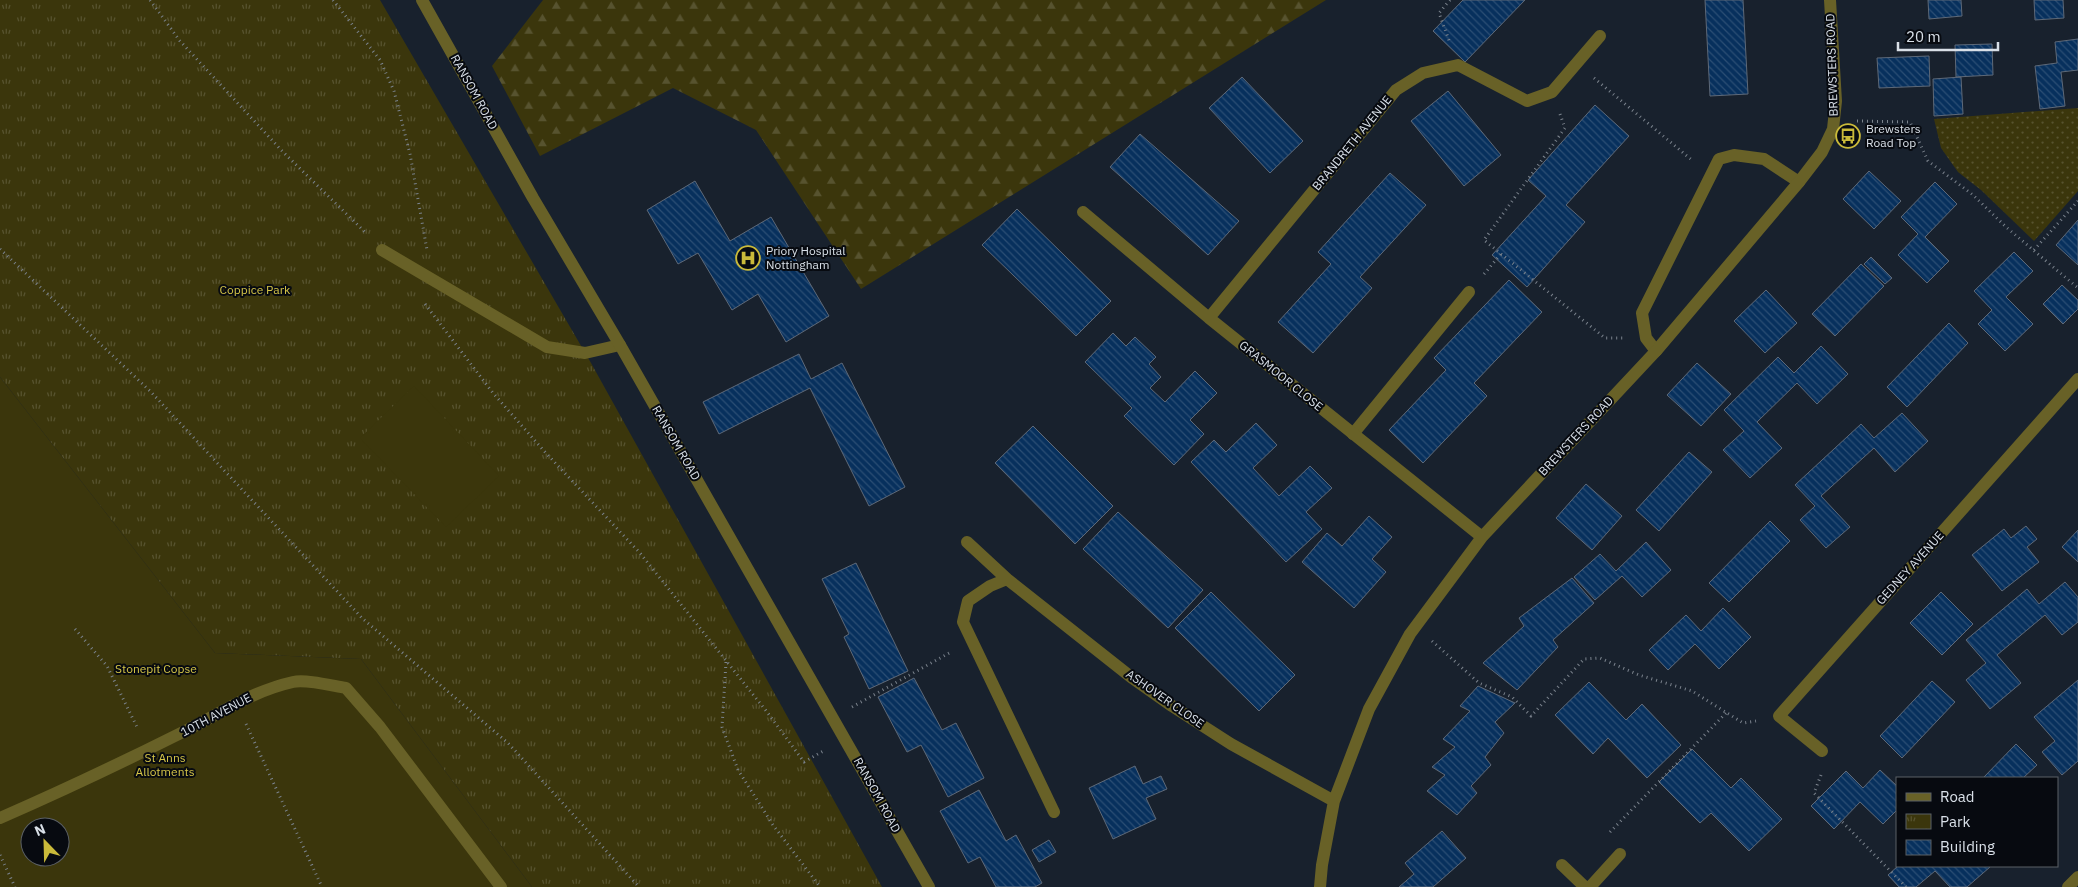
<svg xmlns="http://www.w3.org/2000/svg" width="2078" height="887" viewBox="0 0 2078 887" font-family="'IBM Plex Sans',sans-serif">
  <defs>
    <pattern id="grass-dots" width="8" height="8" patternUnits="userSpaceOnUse" patternTransform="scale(1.25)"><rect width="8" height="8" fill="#3b360c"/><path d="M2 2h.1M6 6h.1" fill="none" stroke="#57532f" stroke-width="1.8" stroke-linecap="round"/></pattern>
    <pattern id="forest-firs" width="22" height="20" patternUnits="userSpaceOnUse" patternTransform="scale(1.25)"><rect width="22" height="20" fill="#3b360c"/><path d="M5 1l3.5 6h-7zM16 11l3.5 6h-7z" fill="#57532f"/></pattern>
    <pattern id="park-tufts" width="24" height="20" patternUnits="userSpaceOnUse" patternTransform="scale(1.25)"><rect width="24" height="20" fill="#3b360c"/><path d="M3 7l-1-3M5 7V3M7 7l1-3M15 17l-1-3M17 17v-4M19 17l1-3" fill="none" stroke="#57532f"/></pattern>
    <pattern id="building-back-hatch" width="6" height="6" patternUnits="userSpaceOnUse" patternTransform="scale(1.25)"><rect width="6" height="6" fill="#07305d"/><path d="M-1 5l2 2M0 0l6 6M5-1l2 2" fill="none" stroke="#2b4e74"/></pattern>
  </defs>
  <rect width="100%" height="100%" fill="#18212d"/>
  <path fill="url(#grass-dots)" d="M2078,108V191L2034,241L1981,190L1958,172L1941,148L1934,119Z"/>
  <path fill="url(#forest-firs)" d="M543,0H1326L861,289L756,130L673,88L540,156L492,66Z"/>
  <path fill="url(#park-tufts)" d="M0,0H380L591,363L882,887H532L361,659L215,653L0,377Z"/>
  <path fill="#3b360c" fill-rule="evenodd" d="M0,377L215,653L361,659L532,887H0ZM30,827H60V857H30Z
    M414,386L499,476L446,527L360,438Z"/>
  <path fill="url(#building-back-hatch)" stroke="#5e6978" d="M1463,0H1525L1465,62L1433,31Z
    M1705,0H1743L1748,94L1710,96Z
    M1928,0H1961L1962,16L1929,19Z
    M2034,0H2063L2064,18L2035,20Z
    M2078,39V70L2061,72L2065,106L2040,109L2035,66L2057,63L2055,42Z
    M1992,44L1993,75L1956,77L1955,45Z
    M1929,56L1930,86L1879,88L1877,58Z
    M1242,77L1303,141L1270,173L1209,108Z
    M1961,77L1963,114L1934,116L1933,79Z
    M1448,91L1501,155L1464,186L1411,121Z
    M1595,105L1629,136L1566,205L1585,222L1527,287L1492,255L1546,196L1528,180Z
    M1140,134L1239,221L1208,255L1110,167Z
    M1869,171L1901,201L1874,229L1843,199Z
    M1390,173L1426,205L1360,277L1372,288L1313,353L1278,322L1331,264L1318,252Z
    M695,181L730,241L771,217L829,316L786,342L758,294L732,310L698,253L678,264L647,210Z
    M1935,182L1957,204L1925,237L1949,261L1927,283L1898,255L1918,234L1901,217Z
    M1017,209L1111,301L1076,336L982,245Z
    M2078,220V265L2056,245Z
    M2014,252L2033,271L2006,297L2033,324L2005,351L1978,324L1992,310L1974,291Z
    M1871,257L1892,278L1885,284L1864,264Z
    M1861,264L1884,286L1835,336L1812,314Z
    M1509,280L1542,312L1474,383L1487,396L1423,463L1389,430L1446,370L1434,358Z
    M2062,285L2078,300V309L2063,324L2043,304Z
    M1766,290L1797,323L1765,353L1734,321Z
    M1949,323L1968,343L1907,407L1887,387Z
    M1113,333L1126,346L1135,337L1156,357L1149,364L1161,377L1150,388L1165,402L1195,371L1217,393L1190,420L1204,434L1174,465L1124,416L1132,408L1085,362Z
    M1821,346L1848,374L1817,404L1797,383L1757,422L1782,448L1750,478L1723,450L1744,431L1724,410L1778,357L1794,373Z
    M799,354L811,379L842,363L905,487L869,506L810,388L719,434L703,402Z
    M1697,363L1731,394L1701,426L1667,395Z
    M1902,413L1928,441L1895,472L1874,448L1821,496L1850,527L1826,548L1800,520L1815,506L1795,485L1861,424L1874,438Z
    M1256,423L1277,445L1253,468L1279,496L1310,466L1332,488L1306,512L1322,529L1286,562L1191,462L1214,440L1226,452Z
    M1033,426L1113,506L1075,544L995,463Z
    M1689,452L1712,472L1659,531L1636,510Z
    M1586,484L1622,516L1592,550L1556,518Z
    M1118,512L1203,590L1168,628L1083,549Z
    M1369,516L1392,537L1372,559L1386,572L1354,608L1302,562L1327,533L1342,546Z
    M1770,521L1790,541L1729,602L1709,583Z
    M2026,526L2037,539L2027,547L2039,562L2002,591L1972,555L2004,529L2011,538Z
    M2078,530V562L2062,547Z
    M1646,542L1671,570L1642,597L1622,576L1595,600L1574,577L1600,554L1616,571Z
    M856,563L908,671L869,689L844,637L849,634L822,579Z
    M1572,578L1594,603L1553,640L1558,647L1517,690L1483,663L1524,626L1519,618Z
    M2065,582L2078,597V622L2062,635L2045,615L1997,655L2021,683L1990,709L1966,680L1986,663L1966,640L2027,589L2039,604Z
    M1211,592L1295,675L1259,711L1175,628Z
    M1941,592L1973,624L1942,655L1910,623Z
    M1723,608L1751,637L1719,669L1695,644L1668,670L1649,650L1686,615L1701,631Z
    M914,678L942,730L956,723L984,778L948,797L921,745L907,752L878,697Z
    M2078,680V761L2062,775L2042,752L2055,741L2034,717Z
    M1932,681L1955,702L1902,758L1880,736Z
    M1589,682L1626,720L1642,704L1681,745L1647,778L1608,738L1593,754L1555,715Z
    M1478,686L1515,703L1495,722L1504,733L1485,757L1491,765L1471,786L1477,793L1457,815L1427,791L1445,775L1432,767L1455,747L1443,739L1470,711L1460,706Z
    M2016,744L2037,765L2023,778H1983Z
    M1692,749L1731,788L1741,778L1782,819L1749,851L1711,813L1700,823L1659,782Z
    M1135,766L1143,784L1161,776L1167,789L1146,798L1156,819L1113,839L1089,788Z
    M1880,770L1897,786V810L1883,824L1860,802L1834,829L1811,806L1846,771L1863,788Z
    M979,790L1006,841L1016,835L1042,883L1035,887H996L980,857L968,863L940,811Z
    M1442,831L1466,858L1433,887H1399L1414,874L1405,863Z
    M1049,840L1056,852L1039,862L1032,850Z
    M1898,866H1989L1990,867L1967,887H1950L1935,871L1916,887H1899L1888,875Z"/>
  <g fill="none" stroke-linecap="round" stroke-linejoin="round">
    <path stroke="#7b838d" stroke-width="3" stroke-dasharray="1 4" stroke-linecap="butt" d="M150,0L180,41L283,152L367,234
      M333,0L380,60L394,91L410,154L427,250
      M1450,0L1439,13L1450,43
      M1594,78L1693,161
      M1560,114L1565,128L1484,240L1605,338H1623
      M1857,121L1910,122L1928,161L1973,195L2006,227L2078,288
      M0,249L151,392L362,618L508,743L639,887
      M2034,250L2078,201
      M1484,274L1501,254
      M425,304L493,393L544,451L640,553L767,712L804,762L825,750
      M75,629L107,666L138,729
      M1432,641L1479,683L1512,697L1531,716L1584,659L1600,658L1639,675L1692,691L1743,723L1756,721
      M726,662L722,727L738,770L773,825L820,887
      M852,707L951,652
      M246,724L322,887
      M1821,775L1814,793L1906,887
      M1610,832L1726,713
      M0,855L15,887"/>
    <path stroke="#686127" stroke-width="12" d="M382,250L547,347L585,353L620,345
      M1656,351L1646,338L1642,313L1719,159L1734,155L1764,159L1799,182
      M1353,434L1469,292
      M0,818C62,791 123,762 183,732C220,714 252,691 293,682C306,679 333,686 346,688L380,727L501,887"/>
    <path stroke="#686127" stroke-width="12" d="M1083,212L1209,318L1482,537
      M1209,318L1396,90L1423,73L1458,65L1527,101L1552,92L1600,36
      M967,542L1007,579L1131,677L1172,706L1231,744L1334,801
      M1007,579L990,586L968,601L963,622L1054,812
      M1822,751L1779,716L2078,379
      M1562,865L1585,887
      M1320,887L1322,865L1334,801L1369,709L1410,634L1482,537L1656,351L1799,182L1822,152L1833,129L1836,101L1830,0
      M1590,887L1620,854
      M2068,887L2078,877"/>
    <path stroke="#686127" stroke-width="12" d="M422,0L533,198L620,345L929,887"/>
  </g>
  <defs>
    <g id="bus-ring" transform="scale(1.25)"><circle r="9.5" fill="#070a10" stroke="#caba3a" stroke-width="1.5"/><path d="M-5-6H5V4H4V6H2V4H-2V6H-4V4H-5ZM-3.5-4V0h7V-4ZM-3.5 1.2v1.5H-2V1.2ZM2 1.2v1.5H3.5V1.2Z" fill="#caba3a"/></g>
    <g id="hospital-ring" transform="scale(1.25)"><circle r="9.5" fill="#070a10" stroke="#caba3a" stroke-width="1.5"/><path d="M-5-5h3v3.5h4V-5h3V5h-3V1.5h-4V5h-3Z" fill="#caba3a"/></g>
  </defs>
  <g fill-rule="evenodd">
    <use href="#bus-ring" x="1848" y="136"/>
    <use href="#hospital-ring" x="748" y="258"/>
  </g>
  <g text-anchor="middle" stroke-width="4" stroke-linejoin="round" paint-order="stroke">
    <g font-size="12" fill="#d9e0e8" stroke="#070a10">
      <text transform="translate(1832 65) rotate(-92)" y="4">BREWSTERS ROAD</text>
      <text transform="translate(474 92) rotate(61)" y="4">RANSOM ROAD</text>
      <text transform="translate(1352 143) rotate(-51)" y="4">BRANDRETH AVENUE</text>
      <text transform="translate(1281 376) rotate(39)" y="4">GRASMOOR CLOSE</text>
      <text transform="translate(1576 436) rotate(-47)" y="4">BREWSTERS ROAD</text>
      <text transform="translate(676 443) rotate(60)" y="4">RANSOM ROAD</text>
      <text transform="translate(1910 568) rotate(-48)" y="4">GEDNEY AVENUE</text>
      <text transform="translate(1165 699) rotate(35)" y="4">ASHOVER CLOSE</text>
      <text transform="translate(216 715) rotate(-28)" y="4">10TH AVENUE</text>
      <text transform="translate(877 795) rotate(61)" y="4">RANSOM ROAD</text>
    </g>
    <g font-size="12" fill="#d9e0e8" stroke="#070a10" text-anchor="start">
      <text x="1866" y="133">Brewsters<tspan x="1866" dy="14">Road Top</tspan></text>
      <text x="766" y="255">Priory Hospital<tspan x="766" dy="14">Nottingham</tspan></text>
    </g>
    <g font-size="12" fill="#d6c648" stroke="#070a10">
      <text x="255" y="294">Coppice Park</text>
      <text x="156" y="673">Stonepit Copse</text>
      <text x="165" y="762">St Anns<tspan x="165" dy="14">Allotments</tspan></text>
    </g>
  </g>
  <rect x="1896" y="777" width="162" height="90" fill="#070a10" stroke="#5b6066"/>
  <rect x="1906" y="793" width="25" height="8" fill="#686127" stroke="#5b6066"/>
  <text x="1940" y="802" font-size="15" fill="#d9e0e8">Road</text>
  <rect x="1906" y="814" width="25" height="15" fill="url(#park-tufts)" stroke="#5b6066"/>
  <text x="1940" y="827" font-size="15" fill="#d9e0e8">Park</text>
  <rect x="1906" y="840" width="25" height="15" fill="url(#building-back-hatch)" stroke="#5b6066"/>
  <text x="1940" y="852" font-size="15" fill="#d9e0e8">Building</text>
  <g transform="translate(45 842) rotate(337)"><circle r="24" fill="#070a10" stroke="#5b6066"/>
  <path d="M0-4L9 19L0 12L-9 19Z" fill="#caba3a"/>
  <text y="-8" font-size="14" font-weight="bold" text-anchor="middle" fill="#d9e0e8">N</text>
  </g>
  <path d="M1898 42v8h100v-8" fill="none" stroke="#d9e0e8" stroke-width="2.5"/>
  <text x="1906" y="42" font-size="15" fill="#d9e0e8" stroke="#070a10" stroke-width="4" paint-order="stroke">20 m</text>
</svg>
